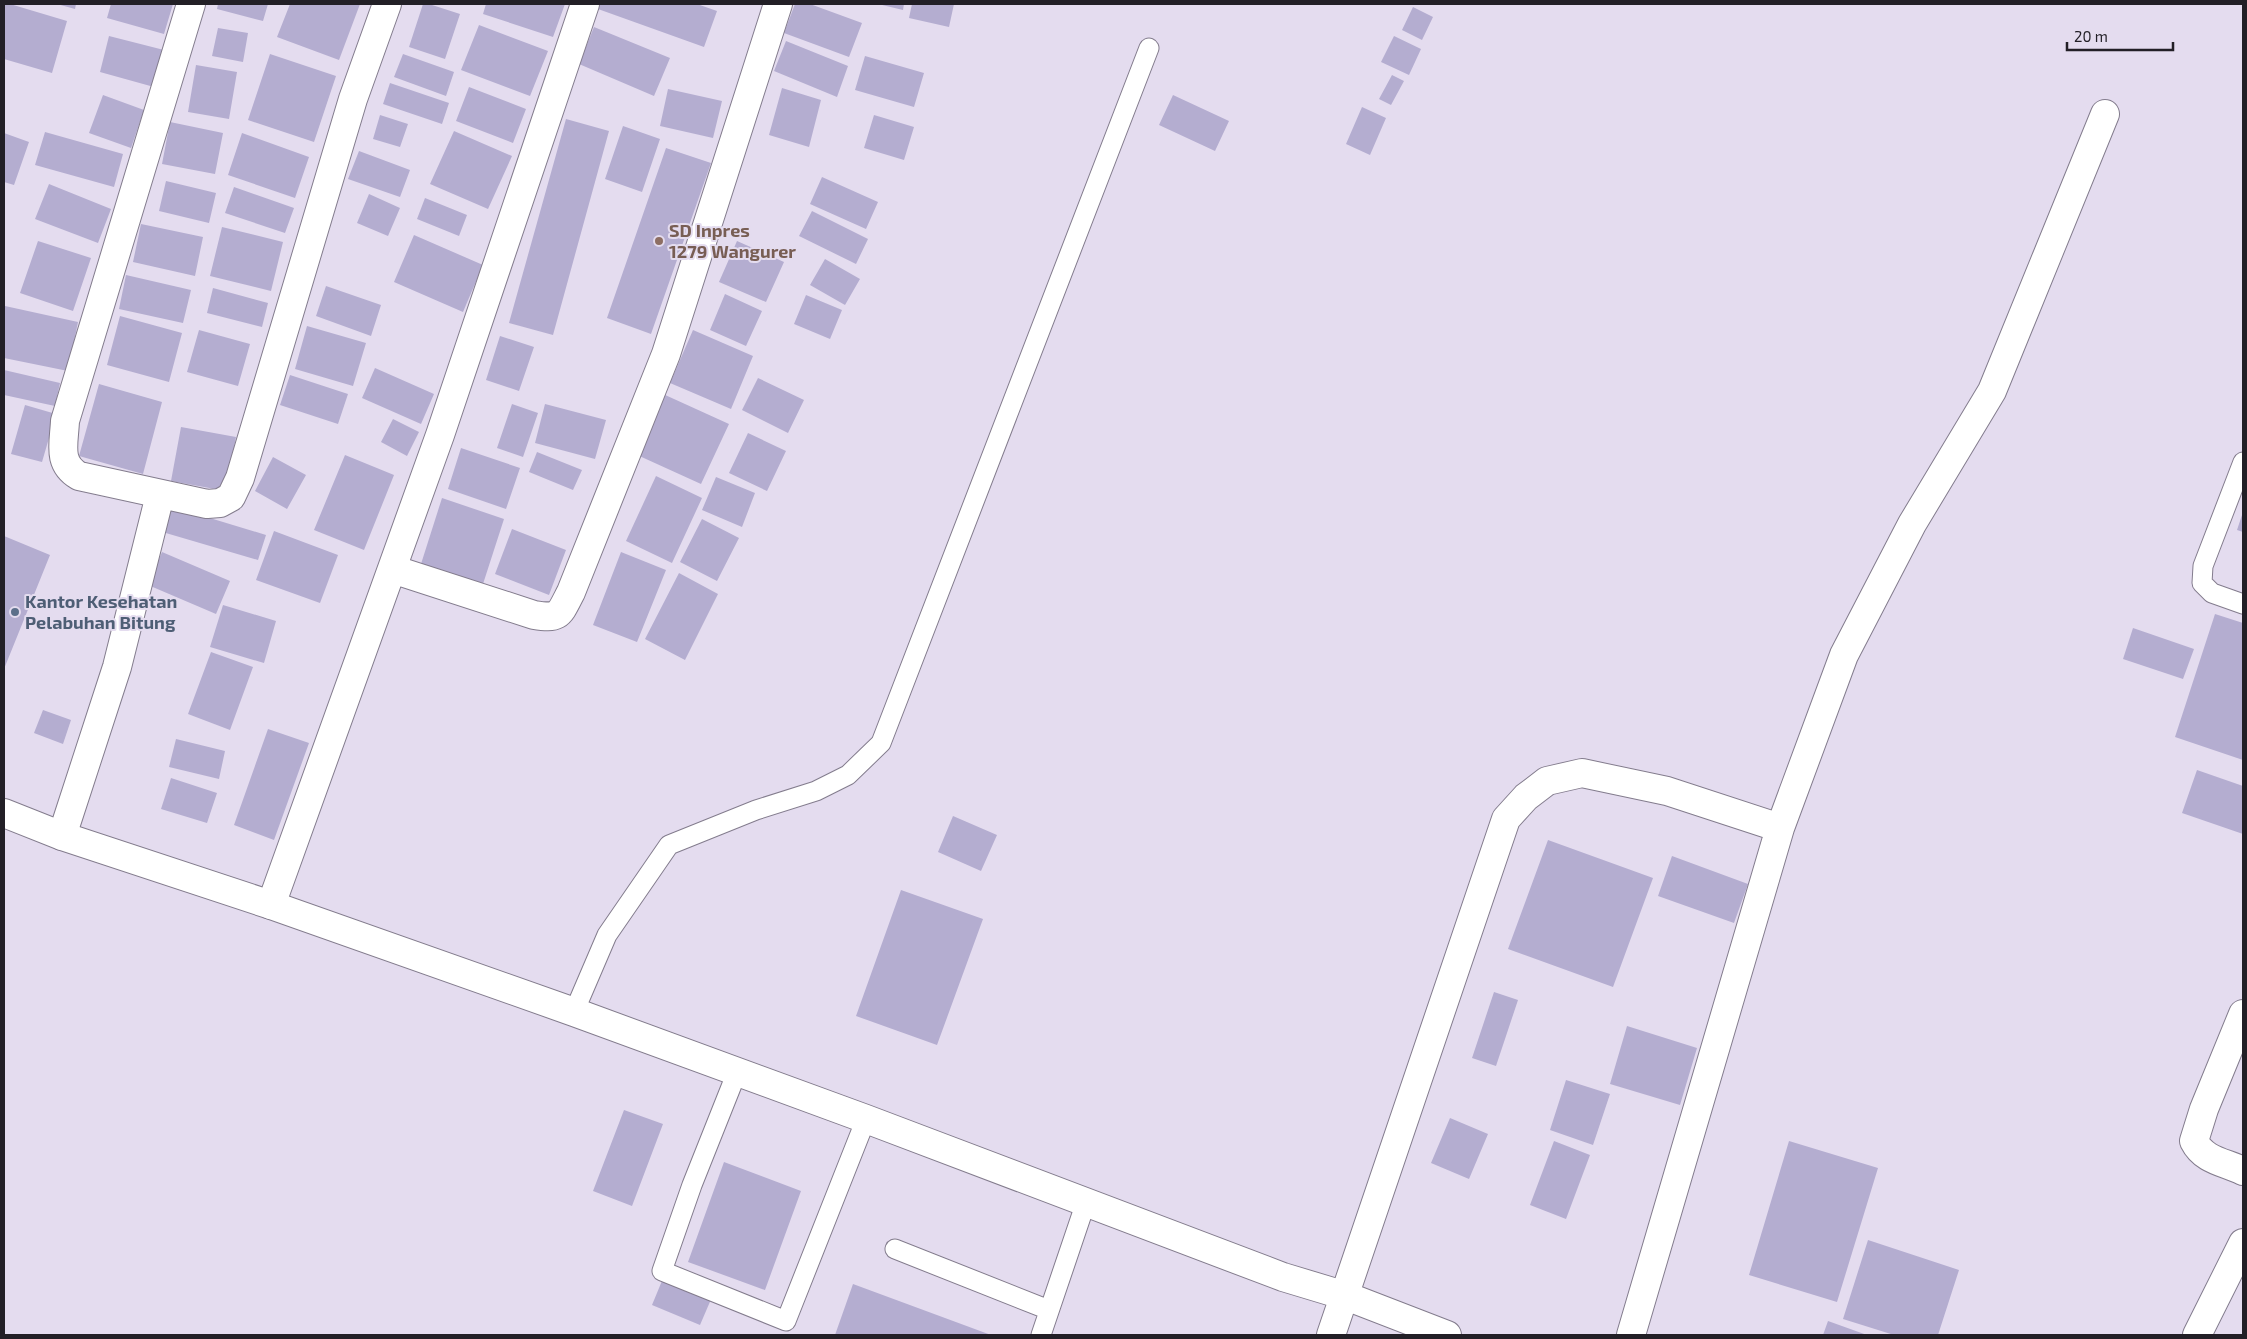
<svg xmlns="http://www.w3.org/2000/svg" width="2247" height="1339" viewBox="0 0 2247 1339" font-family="'Exo 2',sans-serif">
  <rect width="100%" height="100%" fill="#e4dcef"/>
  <path fill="#b4add0" d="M4,4H10L67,21L52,73L4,59Z
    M57,4H76L75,9Z
    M111,4H173L164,34L107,18Z
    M218,4H268L263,21L217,9Z
    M290,4H360L339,60L277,37Z
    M423,4H429L460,14L445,59L409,47Z
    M486,4H565L553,37L483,14Z
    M600,4H697L717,11L704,47L598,9Z
    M795,4H810L862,23L849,57L784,33Z
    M878,4H904L903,10Z
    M912,4H954L949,27L909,18Z
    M1413,7L1433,17L1422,40L1402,30Z
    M479,25L548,51L530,96L461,70Z
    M594,27L670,58L654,96L579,64Z
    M218,28L248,33L243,62L212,56Z
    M109,36L164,50L154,87L100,72Z
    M1394,36L1421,49L1409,75L1381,62Z
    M786,41L848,66L837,97L774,71Z
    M270,54L336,76L314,142L248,120Z
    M403,54L454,72L446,96L394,77Z
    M865,56L924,73L914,107L855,90Z
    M196,65L237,72L229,119L188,112Z
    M1392,75L1404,81L1391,105L1379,99Z
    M390,83L449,103L442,124L383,104Z
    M469,87L526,109L513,143L456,121Z
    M782,88L821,100L809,147L769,135Z
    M668,89L722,101L713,138L660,126Z
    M103,95L144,110L131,148L89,133Z
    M1173,95L1229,121L1215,151L1159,125Z
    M1362,107L1386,118L1370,155L1346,144Z
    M380,115L408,124L400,147L373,139Z
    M874,115L914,127L904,160L864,148Z
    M566,119L609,131L553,335L509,323Z
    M170,122L223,133L215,174L162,164Z
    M623,126L660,139L642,192L605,179Z
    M454,131L512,156L488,209L430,184Z
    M45,132L123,154L114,187L35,165Z
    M4,133L29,142L14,185L4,182Z
    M242,133L309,157L295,198L228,175Z
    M666,148L711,163L651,334L607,318Z
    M359,151L410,170L400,197L348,179Z
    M822,177L878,202L866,229L810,204Z
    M166,181L216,193L209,223L159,211Z
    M49,184L111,209L98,243L35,219Z
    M234,187L294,208L285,233L225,213Z
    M369,194L400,208L388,236L357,223Z
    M425,198L467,215L459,236L417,219Z
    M812,211L868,239L856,264L799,236Z
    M141,224L203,237L195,276L133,262Z
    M222,227L283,242L271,291L210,276Z
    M414,235L483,265L463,312L394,282Z
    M38,241L91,258L73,311L20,293Z
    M737,241L784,262L766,302L719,282Z
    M825,259L860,279L845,305L810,285Z
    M126,275L191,290L183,323L119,309Z
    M326,286L381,305L371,336L316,316Z
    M213,288L268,303L262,327L207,313Z
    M725,294L762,311L746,346L710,330Z
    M806,295L842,310L830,339L794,324Z
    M5,306L78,322L68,371L4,358Z
    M120,316L182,333L169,382L107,365Z
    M307,326L366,343L353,386L295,369Z
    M199,330L250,344L238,386L187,372Z
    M693,330L753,356L731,409L670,383Z
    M500,336L534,347L519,391L486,380Z
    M375,368L434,394L421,424L362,398Z
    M4,370L60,383L55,406L4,395Z
    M290,375L348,394L338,424L280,405Z
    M758,378L804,400L788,433L742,410Z
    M99,384L162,402L143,474L79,456Z
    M663,394L729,424L701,484L635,454Z
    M512,404L538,413L523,457L497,448Z
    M545,404L606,420L595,459L535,443Z
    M25,405L56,414L42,462L11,454Z
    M393,419L419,432L407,456L381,442Z
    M181,427L236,437L226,491L171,481Z
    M748,433L786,451L767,491L729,473Z
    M461,448L520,468L506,509L448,489Z
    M537,452L582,470L573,490L529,472Z
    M345,455L394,475L364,550L314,530Z
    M273,457L306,475L287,509L255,491Z
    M656,476L702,498L672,563L626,541Z
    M716,477L755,493L742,527L702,510Z
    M442,498L504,519L483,584L421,564Z
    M167,505L266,535L258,560L159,531Z
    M2243,512V532L2237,530Z
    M702,519L739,538L717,581L680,562Z
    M512,529L566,550L549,595L495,574Z
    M274,531L338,555L320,603L256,580Z
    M4,536L50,555L4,669Z
    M162,552L230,581L216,614L148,585Z
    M621,552L666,570L637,642L593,625Z
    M679,573L718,594L685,660L645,639Z
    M223,605L276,621L264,663L210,647Z
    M2215,614L2243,623V760L2175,737Z
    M2133,628L2194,649L2183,679L2123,659Z
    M211,652L253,667L230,730L188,714Z
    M43,710L71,720L63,744L34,733Z
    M268,729L309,743L274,840L234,825Z
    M176,739L225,751L219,779L169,767Z
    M2197,770L2243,786V834L2182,813Z
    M171,778L217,793L207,823L161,809Z
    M953,816L997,835L981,871L938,852Z
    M1548,840L1653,878L1613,987L1508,949Z
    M1672,856L1748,884L1734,923L1658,896Z
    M901,890L983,919L937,1045L856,1016Z
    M1494,992L1518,1000L1496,1066L1472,1058Z
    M1627,1026L1697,1048L1680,1105L1610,1084Z
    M1566,1080L1610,1094L1593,1145L1550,1130Z
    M624,1110L663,1124L632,1206L593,1191Z
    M1450,1118L1488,1134L1469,1179L1431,1163Z
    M1554,1141L1590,1155L1566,1219L1530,1205Z
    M1789,1141L1878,1168L1837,1302L1749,1275Z
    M724,1162L801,1191L765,1290L688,1262Z
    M1868,1240L1959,1270L1938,1335H1894L1843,1319Z
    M664,1276L712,1297L700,1325L652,1305Z
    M853,1284L991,1335H835Z
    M1828,1321L1867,1335H1823Z"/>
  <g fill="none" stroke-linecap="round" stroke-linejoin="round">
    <g stroke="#837c8d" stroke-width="21">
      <path id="service" d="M2243,462L2203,566L2202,583L2212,593L2243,604
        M574,1012L607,935L669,845L756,810L816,791L848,775L881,743L1149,48
        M737,1072L692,1185L662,1271L786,1321L866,1119
        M895,1249L1049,1310
        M1041,1335L1086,1202"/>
    </g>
    <g stroke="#837c8d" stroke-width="30">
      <path id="minor" d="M191,4L65,421C64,444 57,463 79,476L207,504L220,503L231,497L240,478L353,99L387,4
        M392,569L534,615C560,619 559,615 571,592L666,354L778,4
        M62,836L117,667L160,495
        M271,905L440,435L585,4
        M2243,1014L2204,1109L2194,1141C2204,1161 2225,1162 2243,1171
        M1331,1335L1506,819L1526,797L1547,781L1582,773L1667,791L1780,828
        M1631,1335L1780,828L1844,655L1912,524L1992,391L2105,114
        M2197,1335L2243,1243"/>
    </g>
    <g stroke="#837c8d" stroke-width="30">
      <path id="trunk" d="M4,813L62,836L271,905L574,1012L866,1119L1283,1277L1346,1296L1447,1335"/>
    </g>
    <use href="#service" stroke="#fff" stroke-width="19"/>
    <use href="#minor" stroke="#fff" stroke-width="28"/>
    <use href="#trunk" stroke="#fff" stroke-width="28"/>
  </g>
  <circle fill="#8d6e63" stroke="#e4dcef" stroke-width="2" cx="659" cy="241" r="5"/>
  <circle fill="#5c6f8a" stroke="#e4dcef" stroke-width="2" cx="15" cy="612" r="5"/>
  <g text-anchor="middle" stroke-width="4" stroke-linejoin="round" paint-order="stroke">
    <g font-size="18" font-weight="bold" fill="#785e54" stroke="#e4dcef" text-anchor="start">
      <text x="669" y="237">SD Inpres<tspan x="669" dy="21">1279 Wangurer</tspan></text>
    </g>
    <g font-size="18" font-weight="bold" fill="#4e5e75" stroke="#e4dcef" text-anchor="start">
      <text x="25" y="608">Kantor Kesehatan<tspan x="25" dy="21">Pelabuhan Bitung</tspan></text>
    </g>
  </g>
  <rect width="2247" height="1339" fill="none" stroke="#221f26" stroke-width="10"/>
  <path d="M2067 42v8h106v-8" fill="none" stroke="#221f26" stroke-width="2.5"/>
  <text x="2074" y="42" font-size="15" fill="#221f26" stroke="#e4dcef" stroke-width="4" paint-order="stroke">20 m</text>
</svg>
